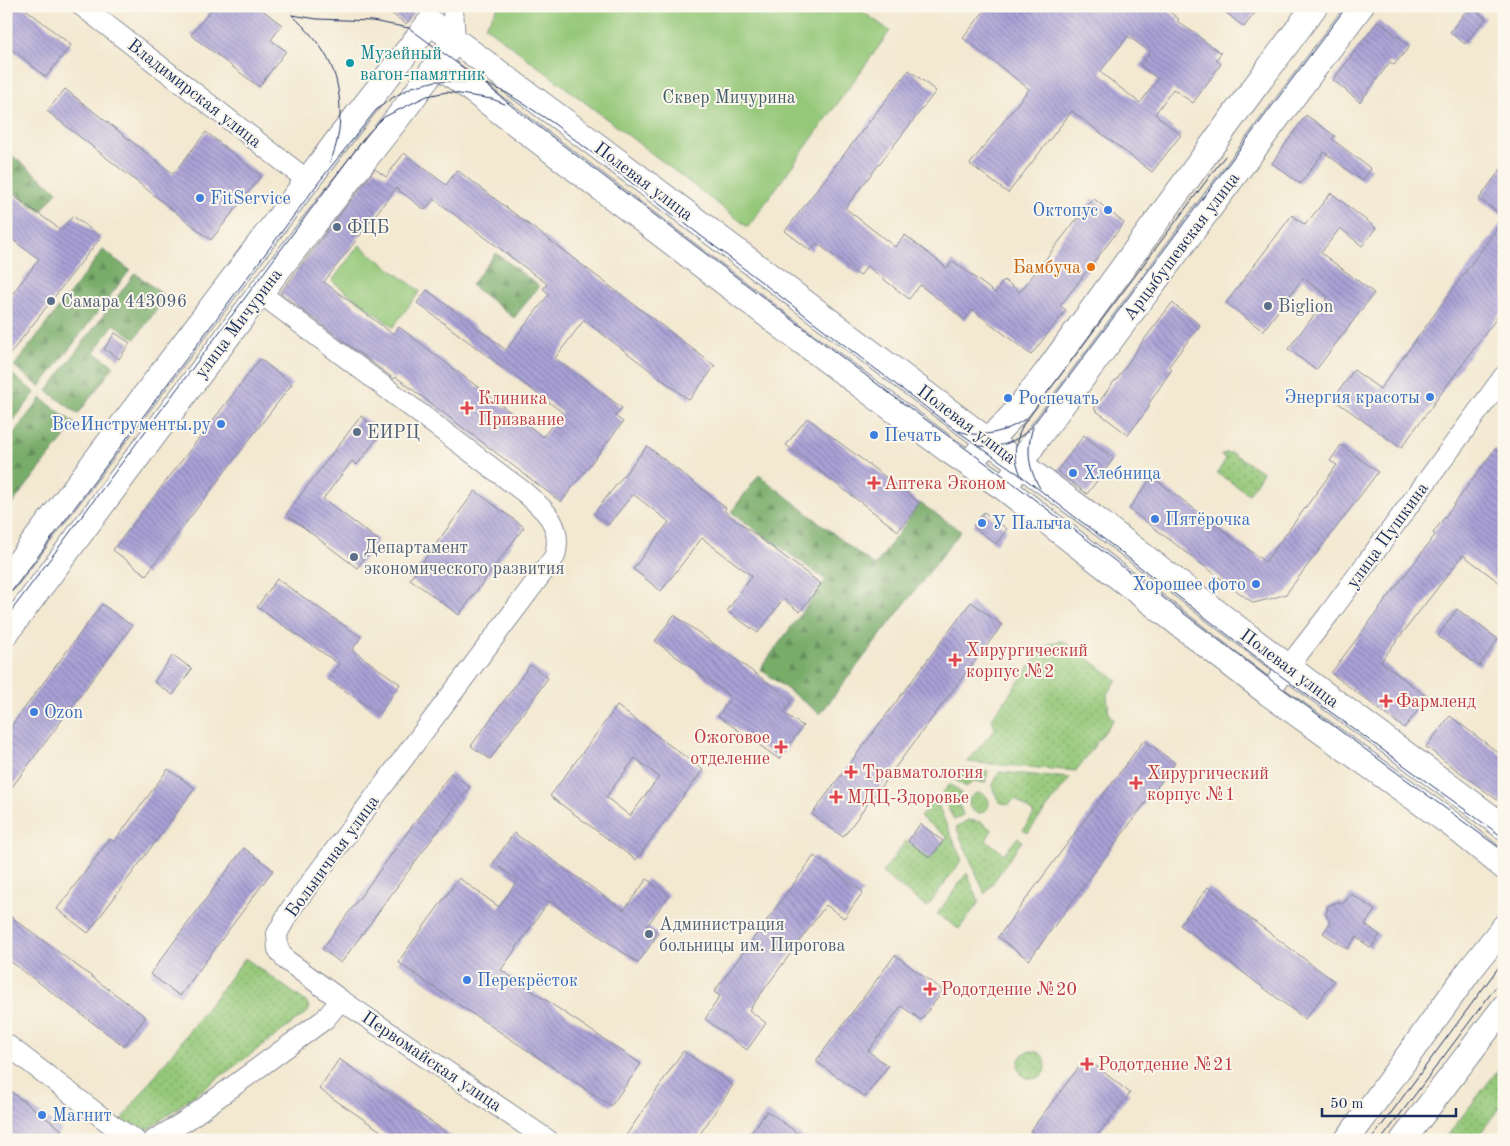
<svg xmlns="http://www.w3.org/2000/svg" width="1510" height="1146" viewBox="0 0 1510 1146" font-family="'Old Standard TT',serif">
  <defs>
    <pattern id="grass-dots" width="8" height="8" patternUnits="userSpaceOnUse" patternTransform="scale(1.25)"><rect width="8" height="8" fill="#95c879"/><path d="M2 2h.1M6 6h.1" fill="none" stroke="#79a366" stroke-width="1.8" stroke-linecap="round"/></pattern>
    <pattern id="forest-firs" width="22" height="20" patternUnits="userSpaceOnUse" patternTransform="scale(1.25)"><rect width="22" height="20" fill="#78ac69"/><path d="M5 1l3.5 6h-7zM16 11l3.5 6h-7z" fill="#628c5a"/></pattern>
    <pattern id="building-back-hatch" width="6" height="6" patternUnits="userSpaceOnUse" patternTransform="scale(1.25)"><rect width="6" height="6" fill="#aaa1d6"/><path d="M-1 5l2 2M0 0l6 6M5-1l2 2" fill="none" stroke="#8a84b1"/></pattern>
  </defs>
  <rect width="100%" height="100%" fill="#fbf7ec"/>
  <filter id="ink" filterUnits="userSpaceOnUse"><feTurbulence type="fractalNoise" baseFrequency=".02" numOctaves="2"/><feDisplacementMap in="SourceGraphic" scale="10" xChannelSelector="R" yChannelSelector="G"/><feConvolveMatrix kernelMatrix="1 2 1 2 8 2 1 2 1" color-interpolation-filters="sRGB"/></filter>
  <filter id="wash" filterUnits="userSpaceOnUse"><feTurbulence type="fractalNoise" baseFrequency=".0096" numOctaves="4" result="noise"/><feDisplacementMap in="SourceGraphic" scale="20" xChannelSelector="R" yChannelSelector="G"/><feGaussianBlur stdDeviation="1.12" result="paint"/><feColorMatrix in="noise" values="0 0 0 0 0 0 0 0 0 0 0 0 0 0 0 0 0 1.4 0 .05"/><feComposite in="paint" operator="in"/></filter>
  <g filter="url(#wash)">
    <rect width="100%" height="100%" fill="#f3e8d0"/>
    <path fill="url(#grass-dots)" stroke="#587c6c" d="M1225,453H1232L1263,472L1249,494L1217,473L1226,459L1221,455Z
      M1058,641H1064L1117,680L1107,694L1109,715L1114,719L1076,771L967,762L995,729L992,718L1043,648L1051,643Z
      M961,769L988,771L985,783L974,781L966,787L954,779Z
      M999,772L1070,778L1028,833L1023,830L1034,814L1015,799L1008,805L999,802L992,787Z
      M950,784L961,793L959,804L963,815L954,820L942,793Z
      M969 803a10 10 0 1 1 20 0a10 10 0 1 1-20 0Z
      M935,798L962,860L927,907L882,873L906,841L930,859L947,837L920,817Z
      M968,820L981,822L992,830L986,840L1004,854L1018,837L1022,841L985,894L956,827Z
      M967,873L979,902L959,929L937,914Z
      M245,958L305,1001L309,1006L308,1012L146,1131L134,1130L121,1120Z
      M1018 1065a14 14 0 1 1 28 0a14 14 0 1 1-28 0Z
      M1504,1062V1102L1475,1140H1444Z"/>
    <path fill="url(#forest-firs)" stroke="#4a6e64" d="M6,151L57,191L41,212L6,186V170L8,167L6,165Z
      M103,250L130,270L40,387L14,366Z
      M496,253L539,286L514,318L471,285Z
      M135,273L166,297L135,339L114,324L94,352L114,366L78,414L47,391Z
      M9,372L35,393L6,430V375Z
      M41,398L75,424L6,512V443Z
      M759,475L875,566L920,503L961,531L820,714L760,669L826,580L731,512Z"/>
    <path fill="#95c879" stroke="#587c6c" d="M499,6H855L890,31L748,227L485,26Z
      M359,245L420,291L393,327L332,281Z"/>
    <g id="blocks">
      <path fill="url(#building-back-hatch)" fill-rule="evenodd" d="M6,6H22L71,45L46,77L6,45Z
        M214,6H257L282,25L271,40L286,51L259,87L191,35Z
        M381,6H419L406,24Z
        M988,6H1162L1179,19L1177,21L1221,53L1216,60L1221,64L1193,103L1173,89L1155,114L1181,135L1152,172L1072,111L1008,193L970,164L1029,89L963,38ZM1128,36L1150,52L1140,66L1158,79L1140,103L1100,72Z
        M1218,6H1260L1244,27Z
        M1470,6L1486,18L1465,44L1450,32Z
        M1378,21L1410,46L1394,65L1390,62L1360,102L1333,80Z
        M909,70L936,91L845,208L895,247L905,235L947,268L953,261L995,293L1004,280L1020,292L1093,198L1124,223L1060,306L1066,310L1031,355L973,310L965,320L920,285L909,299L867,266L860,276L817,243L811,251L785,231Z
        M65,89L173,174L206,132L261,176L211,240L47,111Z
        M1306,115L1335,136L1332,139L1371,169L1362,181L1324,152L1300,184L1272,163Z
        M404,153L446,185L457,170L715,366L689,400L584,320L555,358L622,408L615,416L623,422L561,502L396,377L394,379L280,293L375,169L386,177ZM396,188L425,210L434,199L547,284L543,289L549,294L506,350L427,290L417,303L562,412L543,437L399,327L393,334L324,282Z
        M1504,165V217L1479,199Z
        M6,190L61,230L73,216L101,237L6,359V302L39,259L6,235Z
        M1331,193L1376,228L1362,246L1340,228L1321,253L1374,293L1316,370L1288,349L1328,297L1303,278L1263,331L1226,303L1292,215L1305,225Z
        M1504,219V308L1401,448L1333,399L1354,370L1380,389Z
        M1172,303L1200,325L1169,366L1172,369L1148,405L1150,406L1128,435L1094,409L1115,380L1116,381L1140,345Z
        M115,333L130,343L119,359L104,349Z
        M260,359L292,384L146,575L113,550Z
        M361,416L382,432L357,465L352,461L323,499L378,540L357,568L286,514Z
        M807,418L920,503L898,531L786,445Z
        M1084,435L1114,458L1087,494L1057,471Z
        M1341,445L1378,472L1286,594L1270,599L1253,603L1129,509L1152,477L1265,562L1337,465L1330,461Z
        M647,446L726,508L724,511L821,584L800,612L783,599L758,633L727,611L752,576L702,538L661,591L633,569L669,522L633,494L608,525L594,513Z
        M1495,449L1504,455V586L1463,555L1381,661L1428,698L1404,728L1331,673L1435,535L1433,533Z
        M475,491L524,527L459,615L410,579Z
        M984,512L1007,529L996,544L973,526Z
        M277,579L361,637L352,650L400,684L379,714L328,679L339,664L257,607Z
        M971,602L1002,625L843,837L812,814Z
        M102,604L132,626L6,795V733Z
        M1457,609L1498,639L1479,666L1438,636Z
        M674,615L792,700L784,713L803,726L779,759L718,716L731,697L655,641Z
        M173,655L192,669L173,695L154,682Z
        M530,665L548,678L490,759L471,746Z
        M617,706L703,770L636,860L550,796ZM635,758L659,777L630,816L606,797Z
        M1450,716L1504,757V805L1426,747Z
        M1144,740L1175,763L1029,960L998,937Z
        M168,769L195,788L88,933L57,909L110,839L114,842Z
        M451,773L470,787L341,963L322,949Z
        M920,824L943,841L930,858L908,841Z
        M514,833L624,910L647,879L669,895L647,926L658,934L638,963L549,901L501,970L641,1064L611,1106L452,1000L398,962L459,878L499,907L518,880L493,863Z
        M244,848L273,870L180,996L150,974Z
        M814,856L863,892L844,918L826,905L749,1010L766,1023L747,1050L705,1019L720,996L714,992Z
        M1208,887L1334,981L1305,1019L1180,925Z
        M1351,894L1375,910L1365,925L1380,935L1371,948L1356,937L1347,949L1323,933L1330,923L1326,915L1328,906L1337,902L1344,903Z
        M6,913L146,1017L124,1046L6,958Z
        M895,955L943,991L921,1020L901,1006L883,1031L868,1051L888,1066L865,1097L816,1061Z
        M683,1051L733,1085L696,1140H623Z
        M1086,1058L1130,1093L1094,1140H1042L1030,1131Z
        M339,1059L458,1140H394L319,1089Z
        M6,1088L62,1130L54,1140H13L6,1135Z
        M767,1111L807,1140H746Z"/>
    </g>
  </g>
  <g filter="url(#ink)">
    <use href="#blocks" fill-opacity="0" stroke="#878c97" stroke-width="1"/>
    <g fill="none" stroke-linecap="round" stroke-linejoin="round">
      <g stroke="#878c97" stroke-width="22">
        <path id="minor" d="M82,6L307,180
          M453,9L455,40
          M260,293L524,492C546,511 563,525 555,556L290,910L277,934L278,949L286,960L341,1000L548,1140
          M1268,693L1329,614L1504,376
          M6,1044L112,1125L135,1140
          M154,1140L187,1120L325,1019L341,1000"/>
      </g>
      <g stroke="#878c97" stroke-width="27">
        <path id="major" d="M438,64L804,343L948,450L1004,488L1268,693L1451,824L1504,867
          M978,453L1012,416L1046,373L1240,107L1315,6
          M1011,478L1038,437L1361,6
          M6,579L338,140L430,22L559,117L979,434L1094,518L1288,667L1504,827
          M6,633L260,293L406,107L447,51
          M1347,1140L1470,970L1504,927
          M1403,1140L1504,1007"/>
      </g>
      <use href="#minor" stroke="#fff" stroke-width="20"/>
      <use href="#major" stroke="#fff" stroke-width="25"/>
      <path stroke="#1b2f5e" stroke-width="1" d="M292,15L317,19L372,21L409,28L484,83L514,108L889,393L1009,480L1275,683L1498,847L1504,854
        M292,15C323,45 340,68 340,113C340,129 337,147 330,162
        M1033,427C1026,449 1028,469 1040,488
        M959,431C981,439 1007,432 1025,419
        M978,446C1002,447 1010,445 1029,430L1347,6
        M1022,478C1013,456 1013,447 1023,425L1225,156
        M6,599L322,178L376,110L392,98L412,87L436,81L484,83L507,93L553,123L953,428L1020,475L1087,526L1281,676L1504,838
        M6,618L368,133L384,117L427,96L447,92L492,99L505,104
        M1371,1140L1504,960
        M1381,1140L1504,976"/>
    </g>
  </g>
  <circle fill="#0f9aa8" stroke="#fbf7ec" stroke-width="2" cx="350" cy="63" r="5"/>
  <g fill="#3f7fe0" stroke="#fbf7ec" stroke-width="2">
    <circle cx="200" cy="198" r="5"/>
    <circle cx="1108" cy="210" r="5"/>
    <circle cx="1430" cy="397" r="5"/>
    <circle cx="1008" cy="398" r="5"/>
    <circle cx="221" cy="424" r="5"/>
    <circle cx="874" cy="435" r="5"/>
    <circle cx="1073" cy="473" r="5"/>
    <circle cx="1155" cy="519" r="5"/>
    <circle cx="982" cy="523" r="5"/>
    <circle cx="1256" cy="584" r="5"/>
    <circle cx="34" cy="712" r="5"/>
    <circle cx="467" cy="980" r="5"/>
    <circle cx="42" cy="1115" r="5"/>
  </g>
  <g fill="#5c6f8a" stroke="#fbf7ec" stroke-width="2">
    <circle cx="337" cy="227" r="5"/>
    <circle cx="51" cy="301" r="5"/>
    <circle cx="1268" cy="306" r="5"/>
    <circle cx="357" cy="432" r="5"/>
    <circle cx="354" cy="557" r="5"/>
    <circle cx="649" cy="934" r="5"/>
  </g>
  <circle fill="#e8710a" stroke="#fbf7ec" stroke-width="2" cx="1091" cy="267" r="5"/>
  <g fill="#e0444e" stroke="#fbf7ec" stroke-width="2">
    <path d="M464.5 400.5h5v5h5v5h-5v5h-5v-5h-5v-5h5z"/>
    <path d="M871.5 475.5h5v5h5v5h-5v5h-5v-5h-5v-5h5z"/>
    <path d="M952.5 652.5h5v5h5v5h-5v5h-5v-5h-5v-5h5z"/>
    <path d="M1383.5 693.5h5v5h5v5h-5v5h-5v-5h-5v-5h5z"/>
    <path d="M778.5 739.5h5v5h5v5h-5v5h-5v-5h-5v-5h5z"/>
    <path d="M848.5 764.5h5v5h5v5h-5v5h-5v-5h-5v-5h5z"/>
    <path d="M1133.5 775.5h5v5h5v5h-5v5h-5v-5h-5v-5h5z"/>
    <path d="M833.5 789.5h5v5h5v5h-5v5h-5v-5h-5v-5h5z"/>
    <path d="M927.5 981.5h5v5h5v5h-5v5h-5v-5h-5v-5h5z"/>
    <path d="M1084.5 1056.5h5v5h5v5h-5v5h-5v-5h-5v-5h5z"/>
  </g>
  <g text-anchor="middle" stroke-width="4" stroke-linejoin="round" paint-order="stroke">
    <g font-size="18" fill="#0d838f" stroke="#fbf7ec" text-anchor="start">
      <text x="360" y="59">Музейный<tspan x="360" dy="21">вагон-памятник</tspan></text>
    </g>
    <g font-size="18" fill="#1b2f5e" stroke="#fbf7ec">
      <text transform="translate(195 93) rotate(38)" y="6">Владимирская улица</text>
      <text transform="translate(644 181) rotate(37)" y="6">Полевая улица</text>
      <text transform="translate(1181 246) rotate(-53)" y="6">Арцыбушевская улица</text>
      <text transform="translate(238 323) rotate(-53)" y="6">улица Мичурина</text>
      <text transform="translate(967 424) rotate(37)" y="6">Полевая улица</text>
      <text transform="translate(1387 535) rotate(-54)" y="6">улица Пушкина</text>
      <text transform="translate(1290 668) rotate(37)" y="6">Полевая улица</text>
      <text transform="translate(332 856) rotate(-54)" y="6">Больничная улица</text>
      <text transform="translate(432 1061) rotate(34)" y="6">Первомайская улица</text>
    </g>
    <g font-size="18" fill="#405d66" stroke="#fbf7ec">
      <text x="729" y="103">Сквер Мичурина</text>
    </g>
    <g font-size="18" fill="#366cbe" stroke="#fbf7ec" text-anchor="start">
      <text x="210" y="204">FitService</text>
      <text x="1098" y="216" text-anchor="end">Октопус</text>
      <text x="1420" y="403" text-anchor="end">Энергия красоты</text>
      <text x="1018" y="404">Роспечать</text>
      <text x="211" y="430" text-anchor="end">ВсеИнструменты.ру</text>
      <text x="884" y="441">Печать</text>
      <text x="1083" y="479">Хлебница</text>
      <text x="1165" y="525">Пятёрочка</text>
      <text x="992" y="529">У Палыча</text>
      <text x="1246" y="590" text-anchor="end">Хорошее фото</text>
      <text x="44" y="718">Ozon</text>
      <text x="477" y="986">Перекрёсток</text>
      <text x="52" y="1121">Магнит</text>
    </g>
    <g font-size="18" fill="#4e5e75" stroke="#fbf7ec" text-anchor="start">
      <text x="347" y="233">ФЦБ</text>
      <text x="61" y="307">Самара 443096</text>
      <text x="1278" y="312">Biglion</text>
      <text x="367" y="438">ЕИРЦ</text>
      <text x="364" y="553">Департамент<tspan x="364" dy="21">экономического развития</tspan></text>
      <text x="659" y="930">Администрация<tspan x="659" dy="21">больницы им. Пирогова</tspan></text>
    </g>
    <g font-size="18" fill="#c56008" stroke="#fbf7ec" text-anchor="end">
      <text x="1081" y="273">Бамбуча</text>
    </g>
    <g font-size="18" fill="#be3a42" stroke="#fbf7ec" text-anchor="start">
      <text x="478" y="404">Клиника<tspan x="478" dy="21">Призвание</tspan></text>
      <text x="884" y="489">Аптека Эконом</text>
      <text x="966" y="656">Хирургический<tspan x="966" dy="21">корпус №2</tspan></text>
      <text x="1396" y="707">Фармленд</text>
      <text x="770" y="743" text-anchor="end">Ожоговое<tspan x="770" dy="21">отделение</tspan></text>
      <text x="862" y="778">Травматология</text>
      <text x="1147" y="779">Хирургический<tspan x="1147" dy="21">корпус №1</tspan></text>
      <text x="847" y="803">МДЦ-Здоровье</text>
      <text x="941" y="995">Родотдение №20</text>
      <text x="1098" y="1070">Родотдение №21</text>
    </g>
  </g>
  <rect width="1510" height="1146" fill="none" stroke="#fbf7ec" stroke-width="25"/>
  <path d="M1322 1108v8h134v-8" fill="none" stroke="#1b2f5e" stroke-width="2.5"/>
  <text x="1330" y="1108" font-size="15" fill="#1b2f5e" stroke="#fbf7ec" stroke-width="4" paint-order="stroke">50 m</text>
</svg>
